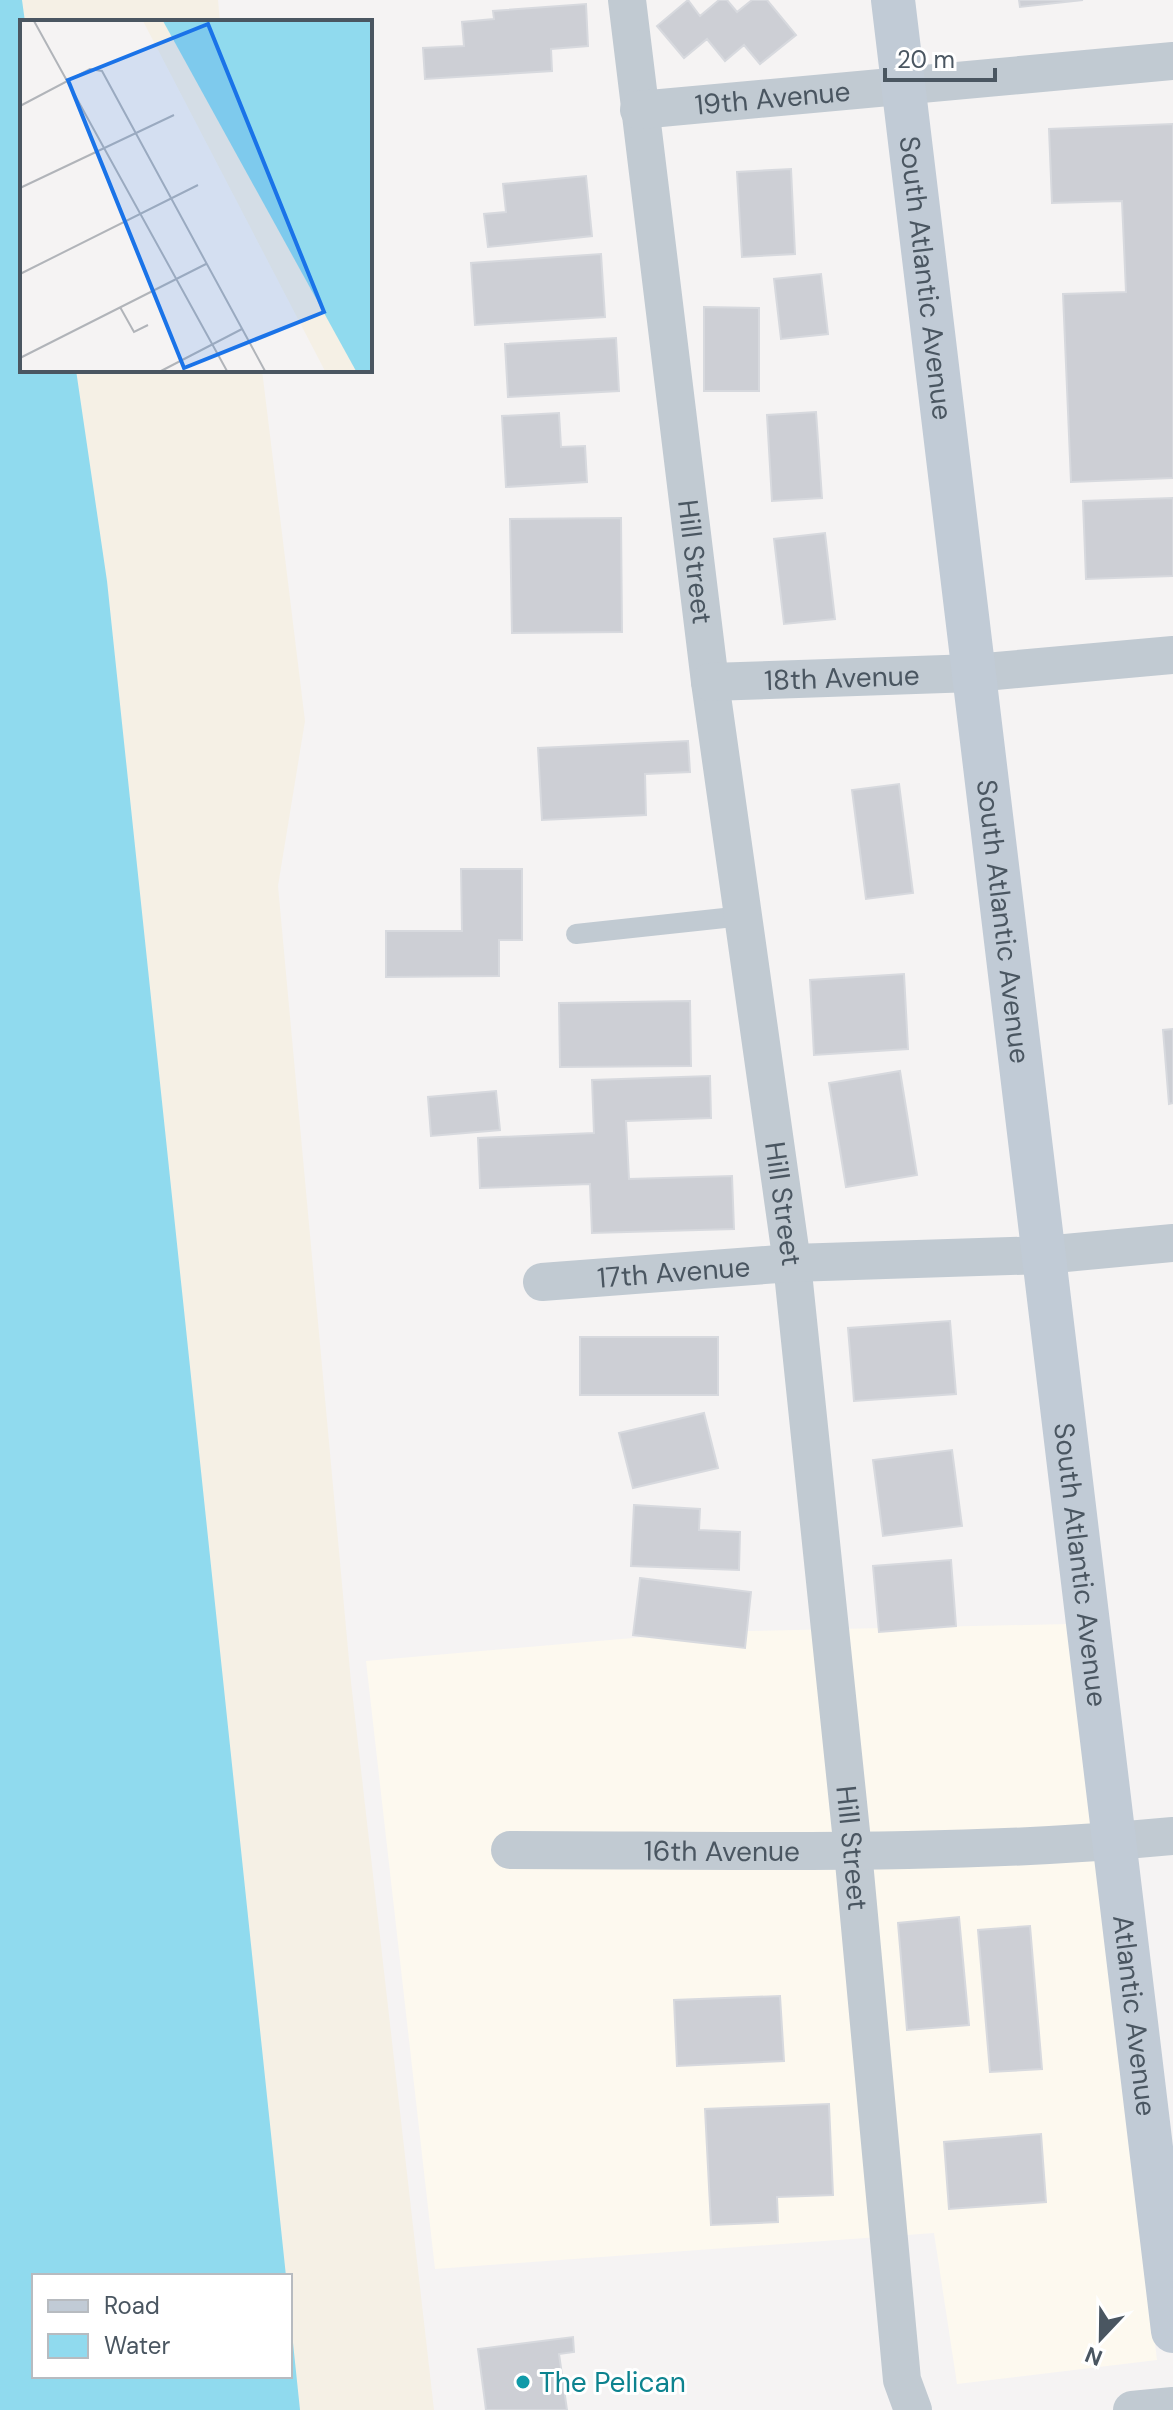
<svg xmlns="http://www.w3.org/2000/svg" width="1173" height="2410" viewBox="0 0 1173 2410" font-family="'DM Sans',sans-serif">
  <rect width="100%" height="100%" fill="#f5f3f3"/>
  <path fill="#fdf9ef" d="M1069,1624L1157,2360L957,2384L934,2233L435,2269L366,1661L703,1632Z"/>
  <path fill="#f5f0e5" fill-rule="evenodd" d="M0,0H218L220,22H22V370H262L305,721L278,886L351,1682L434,2410H0ZM34,2276H290V2376H34Z"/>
  <path fill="#90daee" d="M0,0H22L25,22H22V370H76L107,581L286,2276H34V2376H290V2314L300,2410H0Z"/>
  <path fill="#cdcfd5" stroke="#d7d9de" stroke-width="2" d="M688,0L700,16L719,0H727L737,12L752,0H767L796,35L760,64L744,45L725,61L707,39L684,58L657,26Z
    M1019,0H1083L1020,7Z
    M586,4L588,46L551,49L552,71L425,79L423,48L464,46L462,22L494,19L493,11Z
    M1173,124V478L1071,482L1063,294L1126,292L1122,201L1052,203L1049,129Z
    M791,169L795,254L742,257L737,172Z
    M586,176L592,236L488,247L484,214L506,212L503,184Z
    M601,254L605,317L475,325L471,263Z
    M821,274L828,334L781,339L774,279Z
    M704,307L759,308V391H704Z
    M616,338L619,391L508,397L505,344Z
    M816,412L822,498L772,501L767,415Z
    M559,413L561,447L585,446L587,482L506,487L502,416Z
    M1173,498V576L1086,579L1083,501Z
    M621,518L622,632L512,633L510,519Z
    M825,533L835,619L784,624L774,539Z
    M688,741L690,772L645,774L646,815L542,820L538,748Z
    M899,784L913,893L866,899L852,790Z
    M461,869H522V940H499V976L386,977V931H462Z
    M904,974L908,1049L814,1055L810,980Z
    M690,1001L691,1066L560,1067L559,1003Z
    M1173,1029V1103L1169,1104L1163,1030Z
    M900,1071L917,1175L846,1187L829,1083Z
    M710,1076L711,1118L626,1121L629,1179L732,1176L734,1229L592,1233L590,1184L480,1188L478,1138L594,1133L592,1080Z
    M496,1091L500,1130L431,1136L428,1097Z
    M950,1321L956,1394L854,1401L848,1328Z
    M580,1337H718V1395H580Z
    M704,1413L718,1468L633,1488L619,1433Z
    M952,1450L962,1526L883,1536L873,1460Z
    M634,1505L700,1509L699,1530L740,1532L739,1570L631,1566Z
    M951,1560L956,1626L879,1632L873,1566Z
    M640,1578L751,1592L745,1648L633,1635Z
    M959,1917L969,2025L907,2030L898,1923Z
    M1030,1926L1042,2069L990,2072L978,1930Z
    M780,1996L784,2061L677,2066L674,2000Z
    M829,2104L833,2195L777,2197L778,2222L711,2225L705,2109Z
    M1041,2134L1046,2202L949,2209L944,2142Z
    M573,2337L574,2352L559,2354L567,2410H486L478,2349Z"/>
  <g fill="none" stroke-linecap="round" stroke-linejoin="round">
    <path stroke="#c1cad2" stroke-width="20" d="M576,934L743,916"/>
    <g stroke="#c1cad2" stroke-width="38">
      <path id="s1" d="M627,0L710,682L792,1263L853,1851L902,2380L913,2410"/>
      <path id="s2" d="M639,110L1173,61"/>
      <path id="s3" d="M710,682L974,673L1173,655"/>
      <path id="s4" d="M542,1282L792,1263L1044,1255L1173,1243"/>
      <path id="s5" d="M510,1850C730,1850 953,1857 1173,1836"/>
      <path d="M1132,2410L1173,2406"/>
    </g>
    <path stroke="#c1cbd6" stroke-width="44" id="s6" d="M893,0L1173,2331"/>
  </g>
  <circle fill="#0f9aa8" stroke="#fff" stroke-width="3" cx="523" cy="2382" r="8"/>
  <g text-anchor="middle" stroke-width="6" stroke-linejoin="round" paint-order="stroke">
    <g font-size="28" fill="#4a5661" stroke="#fff">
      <text dy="10" stroke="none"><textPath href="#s2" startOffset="134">19th Avenue</textPath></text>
      <text dy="10" stroke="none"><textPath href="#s6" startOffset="280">South Atlantic Avenue</textPath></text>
      <text dy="10" stroke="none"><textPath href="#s1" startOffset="566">Hill Street</textPath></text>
      <text dy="10" stroke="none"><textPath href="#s3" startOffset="132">18th Avenue</textPath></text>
      <text dy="10" stroke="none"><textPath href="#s6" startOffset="928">South Atlantic Avenue</textPath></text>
      <text dy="10" stroke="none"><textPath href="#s1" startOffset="1214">Hill Street</textPath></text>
      <text dy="10" stroke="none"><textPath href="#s4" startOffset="132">17th Avenue</textPath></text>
      <text dy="10" stroke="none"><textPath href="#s6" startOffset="1576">South Atlantic Avenue</textPath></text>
      <text dy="10" stroke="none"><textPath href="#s1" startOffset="1862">Hill Street</textPath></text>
      <text dy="10" stroke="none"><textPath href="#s5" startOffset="212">16th Avenue</textPath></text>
      <text dy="10" stroke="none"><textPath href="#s6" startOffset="2030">Atlantic Avenue</textPath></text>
    </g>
    <g font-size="28" fill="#0d838f" stroke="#fff" text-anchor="start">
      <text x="539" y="2392">The Pelican</text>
    </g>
  </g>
  <g transform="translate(20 20)">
    <rect width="352" height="352" fill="#f5f3f3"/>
    <path d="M123,1H347L352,10V351H305Z" fill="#f5f0e5"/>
    <path d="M143,1H352V351H336Z" fill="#90daee"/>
    <path fill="none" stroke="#b1b4b9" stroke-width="2" d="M14,1L207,351M0,86L70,49L82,51L245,351M0,168L154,95M0,254L178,165M100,287L114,312L128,305M0,338L186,244M141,351L222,309"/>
    <path fill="#1a73e8" fill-opacity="0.15" stroke="#1a73e8" stroke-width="4" d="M188,4L304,292L164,348L48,60Z"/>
    <rect width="352" height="352" fill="none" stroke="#4a5661" stroke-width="4"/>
  </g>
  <rect x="32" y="2274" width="260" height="104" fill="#ffffff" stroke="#b7bbc0" stroke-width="2"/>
  <rect x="48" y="2300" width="40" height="12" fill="#c1cbd6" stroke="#b7bbc0" stroke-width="2"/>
  <text x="104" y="2314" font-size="24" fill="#4a5661">Road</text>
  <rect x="48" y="2334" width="40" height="24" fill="#90daee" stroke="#b7bbc0" stroke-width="2"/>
  <text x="104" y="2354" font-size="24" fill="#4a5661">Water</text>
  <g transform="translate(1101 2338) rotate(202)" stroke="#ffffff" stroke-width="6" paint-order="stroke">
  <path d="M0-6L14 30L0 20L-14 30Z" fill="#4a5661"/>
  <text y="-12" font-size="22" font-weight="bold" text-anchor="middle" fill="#4a5661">N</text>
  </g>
  <path d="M885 68v12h110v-12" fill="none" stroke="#4a5661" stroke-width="4"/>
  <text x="897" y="68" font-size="24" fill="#4a5661" stroke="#ffffff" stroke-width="6" paint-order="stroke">20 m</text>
</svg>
